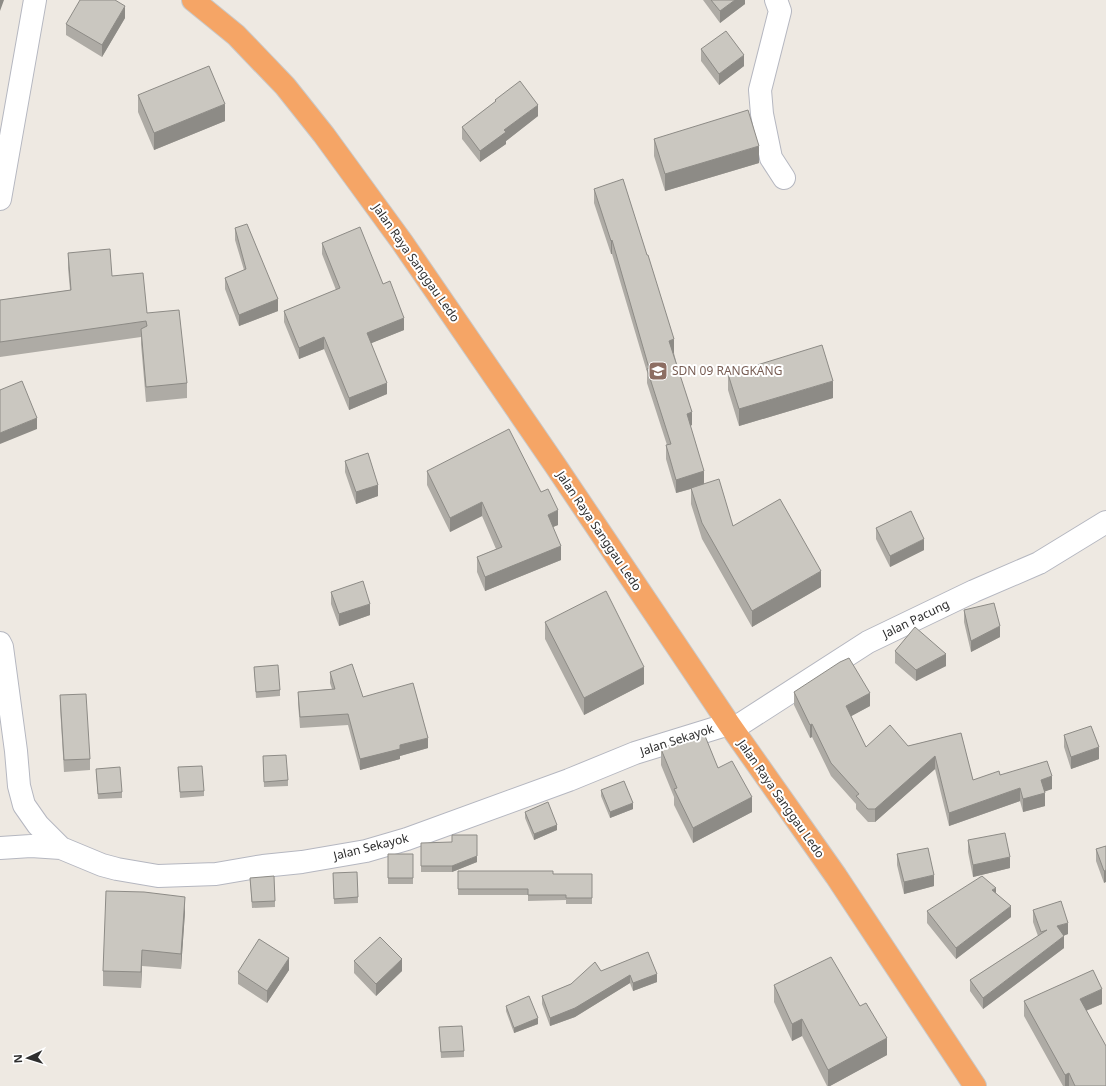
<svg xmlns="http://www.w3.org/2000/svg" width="1106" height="1086" viewBox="0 0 1106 1086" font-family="'Noto Sans',sans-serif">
  <rect width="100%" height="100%" fill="#eee9e2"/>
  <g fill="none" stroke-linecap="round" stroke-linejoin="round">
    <g stroke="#b5b7c0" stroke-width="24">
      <path id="street" d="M776,0L780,11L760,90L762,114L771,158L784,178
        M0,199L35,0
        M0,643L2,647L16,751L19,786L24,805L38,825L61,848
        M733,729L868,642L974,591L1039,563L1106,522
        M0,848L31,846L61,848L102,865L117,869L158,876L216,874L263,866L302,862L366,851L407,839L569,780L635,753L729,724"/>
    </g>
    <g stroke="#c9c9c9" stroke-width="24">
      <path id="highway" d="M193,0L236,35L285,86L324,135L402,242L555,465L729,724L836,876L975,1086"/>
    </g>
    <use href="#street" stroke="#fff" stroke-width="22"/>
    <use href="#highway" stroke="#f5a566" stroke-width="22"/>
  </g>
  <path fill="#aeaba5" d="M703,0H745V4L720,23Z
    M125,18L102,57L66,35V24Z
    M701,49L744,66L719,85L701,61Z
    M138,95L225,121L154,150L138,112Z
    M495,100L538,116L506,141V144L480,162L462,139V127L495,102Z
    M654,139L759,163L665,191L654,156Z
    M594,189L674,353L692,425L690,426L704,484L733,526L821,587L752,627L702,539L691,504V489L676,493L666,459V445H667L647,383V372L612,254H611L594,203Z
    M235,228L278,311L239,326L225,289V278L244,270L235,240Z
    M322,243L383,284L404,330L371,343L387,394L349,410L324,349L299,359L284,322V311L336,290L322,254Z
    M68,253L112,276L147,313L187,383V398L146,402L141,344V337L0,357V300L70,290L68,268Z
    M728,374L833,398L739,426L728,390Z
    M345,461L378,496L356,504L345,472Z
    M427,471L541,492L558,525L553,527L561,560L485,591L477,572V557L496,549L482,516L450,532L427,485Z
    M876,528L924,550L890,567L876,539Z
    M331,592L370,615L339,626L331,604Z
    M964,610L1000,637L971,652L964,622Z
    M545,622L644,684L584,715L545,639Z
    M895,651L946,666L916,681L895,663Z
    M254,667L280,690V696L256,698Z
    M330,672L363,697L428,748L400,756V759L360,770L348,725L300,728L298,703V692L332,689L330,683Z
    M794,692L870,706L851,716L866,747L908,746L961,733L973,780L1000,775L1052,789L1044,791L1045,806L1023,812L1020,801L949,826L935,769L875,822H868L856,809V804L831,776L812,737L810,738L794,705Z
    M60,695L90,759V770L64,772L60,707Z
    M1064,735L1099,759L1071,769L1064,747Z
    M661,749L752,812L693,843L674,805V797L661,765Z
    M263,756L288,780V786L264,787Z
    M178,767L204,791V796L180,798Z
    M96,769L122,792V798L98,799Z
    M601,790L633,809L610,818L601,796Z
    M525,812L557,830L534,840L525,818Z
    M968,840L1010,868L973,877L968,852Z
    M421,843L477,862L452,872H421Z
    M1106,846L1104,883L1096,861V849Z
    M388,854H413V884H388Z
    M897,854L934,886L904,894L897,865Z
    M458,871L553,874H592V904H566V900L528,901V895H458Z
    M333,873L358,897V903L334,904Z
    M250,878L275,901V907L252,908Z
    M996,893L1011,917L956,959L927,923V911Z
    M1033,910L1068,934L1063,936L1064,948L983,1009L970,991V980L1038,936L1033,922Z
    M185,912L181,969L142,966L141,988L103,986V971Z
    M648,952L657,982L633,991L630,983L575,1017L550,1026L542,1004V996Z
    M354,961L402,971L376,996L354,973Z
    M289,970L267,1003L238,984V972Z
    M774,985L860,1006L887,1055L830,1086H827L802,1036L792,1041L774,1002Z
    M1024,1001L1102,1004L1086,1011L1106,1086H1063L1024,1016Z
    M506,1006L538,1024L514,1033L506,1011Z
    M439,1027L464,1051V1057L441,1058Z"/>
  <path fill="#8d8b86" d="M0,0H4L0,11Z
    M735,0H745V4L720,23V11Z
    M125,6V18L102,57V45Z
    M744,55V66L719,85V74Z
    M225,104V121L154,150V133Z
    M538,105V116L506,141V144L480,162V151L504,130Z
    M759,146V163L665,191V174Z
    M612,240V254H611V241Z
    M278,299V311L239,326V315Z
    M404,318V330L367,345V333Z
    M324,337V349L299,359V348Z
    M674,339V353L669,354V341Z
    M833,381V398L739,426V409Z
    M387,383V394L349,410V398Z
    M692,412V425L687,427V414Z
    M37,418V429L0,444V433Z
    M704,471V485L676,493V480Z
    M378,485V496L356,504V492Z
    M482,502V516L450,532V518Z
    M558,510V525L548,529V515Z
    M924,539V550L890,567V556Z
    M561,546V560L485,591V577Z
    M821,571V587L752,627V611Z
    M370,604V615L339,626V614Z
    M1000,626V637L971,652V641Z
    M946,654V666L916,681V670Z
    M644,667V684L584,715V698Z
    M870,693V706L846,719V706Z
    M812,724V737L810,738V725Z
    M428,738V748L400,756V759L360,770V759L400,745Z
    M1099,747V759L1071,769V757Z
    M935,756V769L875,822V809Z
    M1052,776V789L1041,793V780Z
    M1020,788V801L949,826V813Z
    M1045,793V806L1023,812V799Z
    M752,797V812L693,843V828Z
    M633,803V809L610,818V812Z
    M557,825V830L534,840V834Z
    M477,856V862L452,872V866Z
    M1010,857V868L973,877V865Z
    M1106,870V882L1104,883V871Z
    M934,875V886L904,894V882Z
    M996,888V899L992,890Z
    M185,897V912L181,969V954Z
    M1011,906V917L956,959V948Z
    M1068,923V934L1057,938V926Z
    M1064,936V948L983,1009V998Z
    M142,950V966L141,988V972Z
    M289,958V970L267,1003V991Z
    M402,959V971L376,996V984Z
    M657,974V982L633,991V983Z
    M630,975V983L575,1017L550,1026V1018Z
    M1102,989V1004L1080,1013V999Z
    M538,1018V1024L514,1033V1028Z
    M802,1019V1036L792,1041V1024Z
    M887,1038V1055L830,1086H828V1070Z
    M1069,1073V1086H1065V1075Z"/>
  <path fill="#cac7c0" stroke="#8d8b86" d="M80,0H115L125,6L102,45L66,24Z
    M711,0H735L720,11Z
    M726,31L744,55L719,74L701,49Z
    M209,66L225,104L154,133L138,95Z
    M520,81L538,105L504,130L506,132L480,151L462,127L496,101L495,100Z
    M748,110L759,146L665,174L654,139Z
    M623,179L647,255H648L674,339L669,341L692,412L687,414L704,471L676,480L666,445L671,444L647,369L649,368L612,240L611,241L594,189Z
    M247,224L278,299L239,315L225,278L246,269L235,228Z
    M360,227L383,284L390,281L404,318L367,333L387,383L349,398L324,337L299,348L284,311L340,288L322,243Z
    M110,249L112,276L143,273L147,313L179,310L187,383L146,387L141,329L147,326L146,321L0,342V300L71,290L68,253Z
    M822,345L833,381L739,409L728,374Z
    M22,381L37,418L0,433V390Z
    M509,429L541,492L548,489L558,510L548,515L561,546L485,577L477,557L502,547L482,502L450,518L427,471Z
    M368,453L378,485L356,492L345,461Z
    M719,479L733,526L780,499L821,571L752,611L702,523L691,488Z
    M911,511L924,539L890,556L876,528Z
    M363,581L370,604L339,614L331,592Z
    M606,591L644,667L584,698L545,622Z
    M994,603L1000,626L971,641L964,610Z
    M915,627L946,654L916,670L895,651Z
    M849,658L870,693L846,706L866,747L890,725L908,746L961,733L973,780L999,771L1000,775L1047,761L1052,776L1041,780L1045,793L1023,799L1020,788L949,813L935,756L875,809H868L856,796L859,794L831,763L812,724L810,725L794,692L840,662Z
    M352,664L363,697L413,683L428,738L400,745V749L360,759L348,714L300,717L298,692L335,689L330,672Z
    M278,665L280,690L256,692L254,667Z
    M86,694L90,759L64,760L60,695Z
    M1091,726L1099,747L1071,757L1064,735Z
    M703,731L718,768L732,761L752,797L693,828L674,789L677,788L661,749Z
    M286,755L288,780L264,782L263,756Z
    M202,766L204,791L180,792L178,767Z
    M120,767L122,792L98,794L96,769Z
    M624,781L633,803L610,812L601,790Z
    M548,802L557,825L534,834L525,812Z
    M1005,833L1010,857L973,865L968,840Z
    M452,835H477V856L452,866H421V843L452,842Z
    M1106,846V870L1104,871L1096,849Z
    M928,848L934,875L904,882L897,854Z
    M388,854H413V878H388Z
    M458,871H553V874H592V898H566V895H528V889H458Z
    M357,872L358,897L334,899L333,873Z
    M274,876L275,901L252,902L250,878Z
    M982,876L996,888L992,890L1011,906L956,948L927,911Z
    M106,891L144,892L185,897L181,954L142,950L141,972L103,971Z
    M1061,901L1068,923L1057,926L1064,936L983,998L970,980L1047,930L1041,932L1033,910Z
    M380,937L402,959L376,984L354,961Z
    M259,939L289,958L267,991L238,972Z
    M648,952L657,974L633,983L630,975L575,1008L550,1018L542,996L571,984L595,962L601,971Z
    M831,957L860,1006L866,1003L887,1038L828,1070L802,1019L792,1024L774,985Z
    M1093,970L1102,989L1080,999L1106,1046V1086H1075L1069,1073L1065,1075L1024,1001Z
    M529,996L538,1018L514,1028L506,1006Z
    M462,1026L464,1051L441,1052L439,1027Z"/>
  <defs>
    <g id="school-square" transform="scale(1)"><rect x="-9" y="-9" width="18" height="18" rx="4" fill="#8d6e63" stroke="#fff"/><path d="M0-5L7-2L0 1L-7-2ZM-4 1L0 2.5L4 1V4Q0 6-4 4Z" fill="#fff"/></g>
  </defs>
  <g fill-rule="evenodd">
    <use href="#school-square" x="658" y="371"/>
  </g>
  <g text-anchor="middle" stroke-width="4" stroke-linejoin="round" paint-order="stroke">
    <g font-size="12" fill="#2e2e2e" stroke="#fff">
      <text transform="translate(416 263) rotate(55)" y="4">Jalan Raya Sanggau Ledo</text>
      <text transform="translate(599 531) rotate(56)" y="4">Jalan Raya Sanggau Ledo</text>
      <text transform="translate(916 619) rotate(-26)" y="4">Jalan Pacung</text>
      <text transform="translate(677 740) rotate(-18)" y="4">Jalan Sekayok</text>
      <text transform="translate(781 799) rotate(55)" y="4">Jalan Raya Sanggau Ledo</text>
      <text transform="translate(371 847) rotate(-14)" y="4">Jalan Sekayok</text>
    </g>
    <g font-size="12" fill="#785e54" stroke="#fff" text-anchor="start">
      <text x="672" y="375">SDN 09 RANGKANG</text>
    </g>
  </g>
  <g transform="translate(28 1058) rotate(266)" stroke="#ffffff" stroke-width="3" paint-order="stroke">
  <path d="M0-3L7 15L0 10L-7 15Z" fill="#2e2e2e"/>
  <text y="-6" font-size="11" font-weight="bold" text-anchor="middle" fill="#2e2e2e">N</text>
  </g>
</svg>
